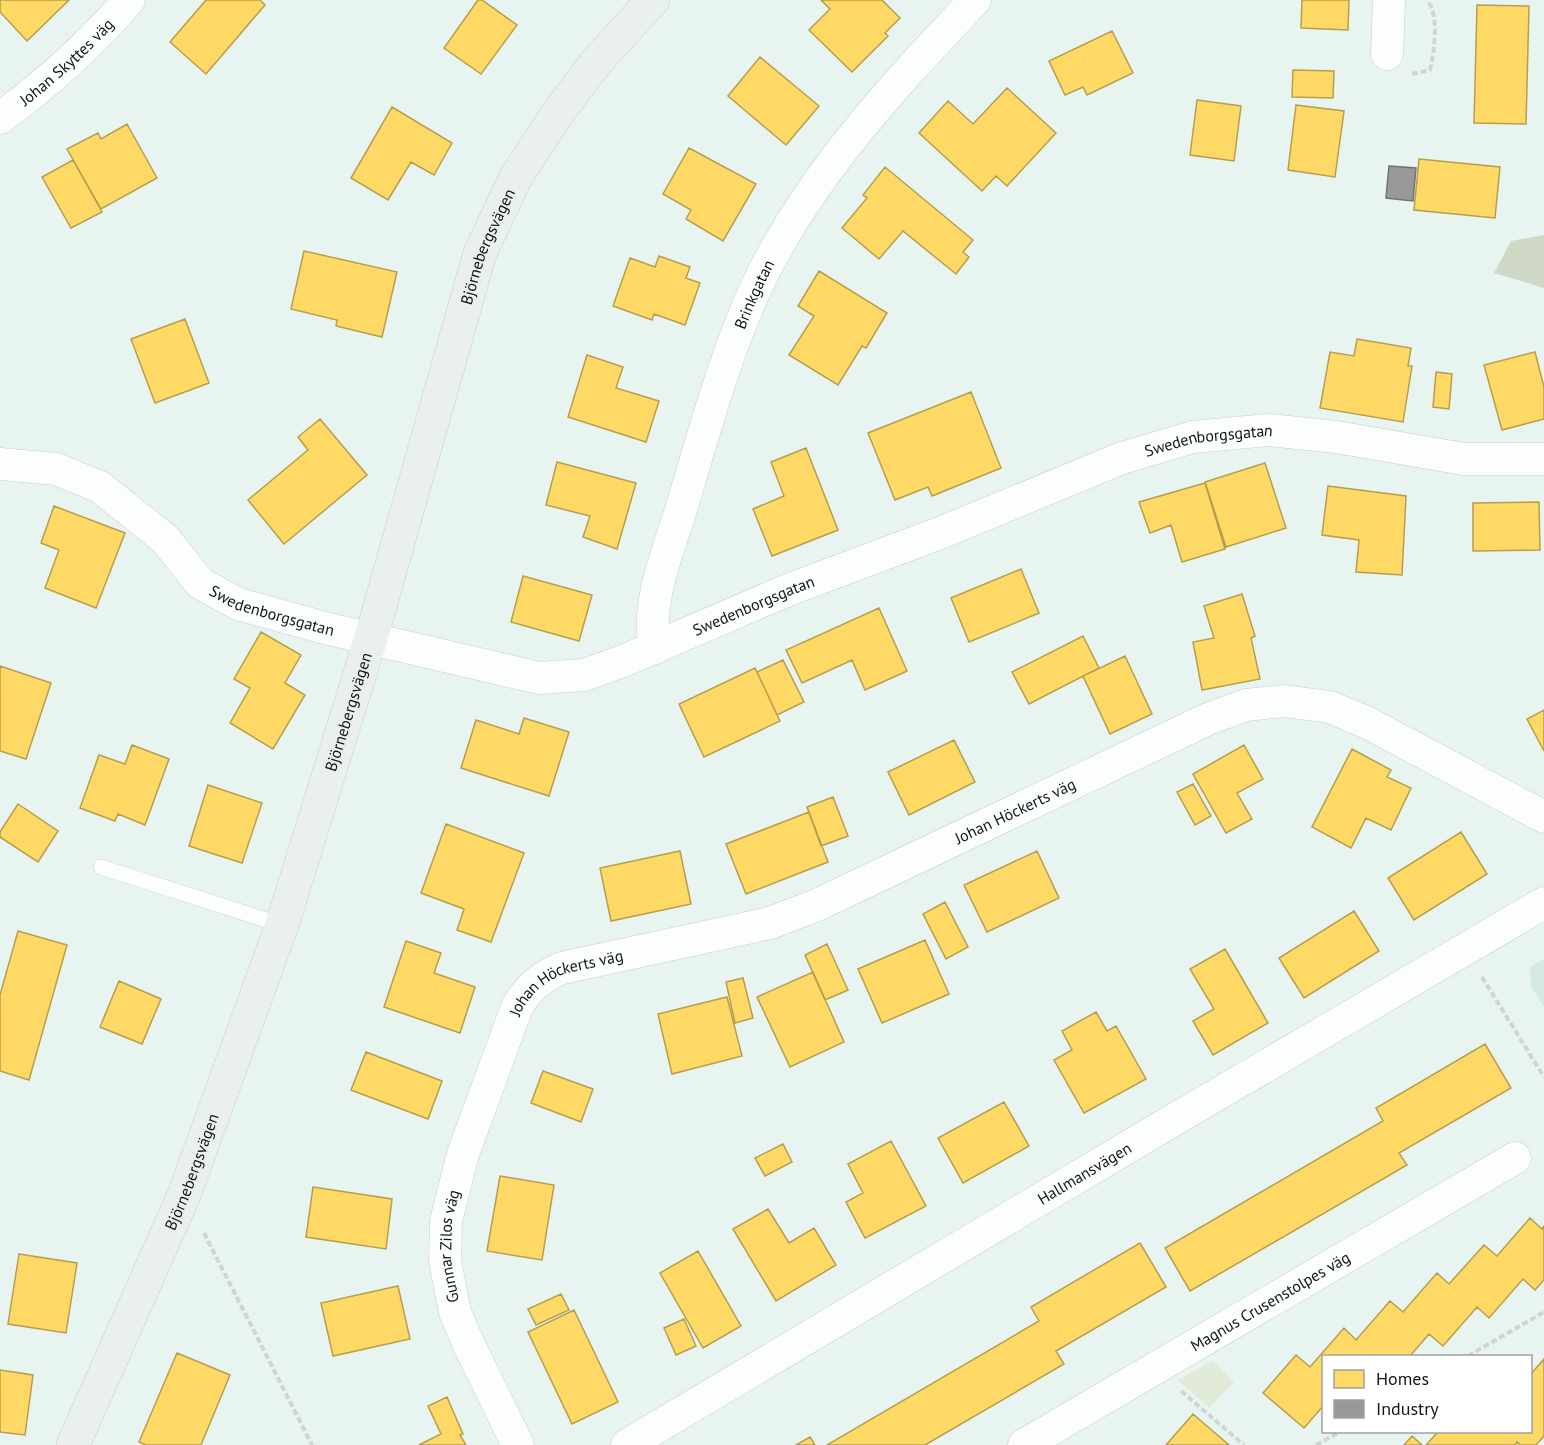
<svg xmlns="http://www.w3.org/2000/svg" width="1544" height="1445" viewBox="0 0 1544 1445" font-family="'PT Sans',sans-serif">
  <rect width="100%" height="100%" fill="#e8f4f0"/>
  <path fill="#d4e9e2" d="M1544,959V1007L1531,986L1530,967Z"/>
  <path fill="#e2ead8" d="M1213,1361L1234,1382L1209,1408L1178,1380Z"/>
  <path fill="#d0d8c6" d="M1544,235V288L1494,273L1511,241Z"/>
  <path fill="#ffd966" stroke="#b79e4d" stroke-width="1.5" d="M0,0H69L27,41L0,12Z
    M206,0H260L265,5L206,74L170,42Z
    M478,0H482L517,25L481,74L444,48Z
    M821,0H882L900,18L885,33L888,36L852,72L809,30L830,9Z
    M1302,0H1349L1348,30L1301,28Z
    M1477,5L1529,6L1526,124L1474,123Z
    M1112,31L1133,73L1087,95L1083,87L1065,95L1049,61Z
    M760,57L819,106L786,145L728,96Z
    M1293,70L1334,71L1333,98L1292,97Z
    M1007,88L1056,133L1007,186L996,176L982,191L919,133L948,101L973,124Z
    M1197,100L1241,106L1234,161L1190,155Z
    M1296,105L1344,111L1335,177L1288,170Z
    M392,107L452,143L434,175L411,162L388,200L351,178Z
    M127,124L157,178L101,209L67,149L98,133L101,139Z
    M689,148L756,184L723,241L686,219L691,210L663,194Z
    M1419,159L1500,167L1495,218L1414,210Z
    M73,160L102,212L71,228L42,177Z
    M885,167L973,240L963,252L969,257L956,274L903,231L879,259L842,228L867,198L863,195Z
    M304,251L397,272L382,337L336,326L337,320L291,309Z
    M659,256L690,267L686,278L700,283L685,325L654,314L652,320L613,306L630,258L655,267Z
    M819,271L887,313L866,348L862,346L838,385L789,355L814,316L798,306Z
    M185,319L209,383L155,403L131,339Z
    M1357,339L1411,348L1408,366H1412L1403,422L1320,408L1330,352L1354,356Z
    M1535,352L1544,387V419L1502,430L1484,365Z
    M587,355L623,367L616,388L659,401L646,442L568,417Z
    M1436,372L1452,374L1449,409L1433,407Z
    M971,392L1001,468L932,496L928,487L895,500L868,433Z
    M320,419L367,475L284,544L248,500L308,450L298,437Z
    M806,448L838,530L772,556L753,509L784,496L771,462Z
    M557,462L636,483L617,549L583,537L590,516L546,505Z
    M1265,463L1286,528L1226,547L1205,482Z
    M1205,483L1225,549L1182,562L1171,525L1150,533L1139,502Z
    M1328,486L1406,496L1402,575L1356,572L1359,540L1322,535Z
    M1539,502L1540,550L1473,551V503Z
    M54,506L125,533L96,608L45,588L59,550L41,543Z
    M1021,569L1039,613L969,642L951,598Z
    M523,576L592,595L579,641L511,622Z
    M1242,594L1255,636L1251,638L1260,679L1202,690L1193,642L1214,638L1204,606Z
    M879,608L907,671L865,690L852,660L802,683L786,650Z
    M261,632L301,655L285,683L305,695L273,749L230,723L250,688L234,679Z
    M1083,636L1099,668L1029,704L1012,672Z
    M1125,656L1152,714L1110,734L1083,676Z
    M783,660L804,702L777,715L757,672Z
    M0,666L51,683L26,759L0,751Z
    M755,668L780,721L704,757L679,704Z
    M1544,710V751L1527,719Z
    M524,718L569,732L549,796L461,768L476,720L519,734Z
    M954,740L975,782L909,815L888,772Z
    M132,745L169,759L145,825L118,814L115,821L80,808L99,755L125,764Z
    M1244,745L1263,779L1237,793L1252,819L1226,833L1193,774Z
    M1352,749L1391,770L1387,777L1411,788L1391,830L1366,818L1351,848L1312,827Z
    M1193,784L1211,816L1195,825L1177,792Z
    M208,785L262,803L242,863L189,846Z
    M833,797L848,836L821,846L807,807Z
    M18,804L58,831L38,862L0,837V832Z
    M809,812L828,862L746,894L726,844Z
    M446,824L524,853L491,942L457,930L464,909L421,893Z
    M1461,832L1487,874L1414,920L1388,878Z
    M680,851L691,904L611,921L600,868Z
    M1037,851L1059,898L987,932L964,885Z
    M945,902L968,947L946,959L923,914Z
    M1354,911L1379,951L1304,998L1279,958Z
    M18,931L67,945L29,1080L0,1071V995Z
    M925,940L949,994L882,1023L858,969Z
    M406,941L441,953L434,973L475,987L460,1033L384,1007Z
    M827,944L848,990L825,1000L805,955Z
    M1225,949L1268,1023L1213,1055L1193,1021L1214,1009L1190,969Z
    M813,972L844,1042L790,1067L757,997Z
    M743,978L753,1018L735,1023L726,982Z
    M119,981L161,999L142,1044L100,1027Z
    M727,997L742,1056L672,1074L658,1014Z
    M1096,1012L1107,1031L1116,1026L1146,1079L1084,1113L1054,1060L1072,1050L1062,1031Z
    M1485,1044L1511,1088L1399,1153L1407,1165L1190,1291L1165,1248L1383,1121L1376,1108Z
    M366,1052L442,1081L428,1119L351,1090Z
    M543,1071L593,1089L581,1122L531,1103Z
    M1004,1102L1029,1146L963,1183L938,1138Z
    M891,1141L926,1206L865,1238L846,1202L863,1193L848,1164Z
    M783,1144L792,1162L765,1176L755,1158Z
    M500,1176L554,1185L542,1260L487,1251Z
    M313,1187L392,1199L386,1249L306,1237Z
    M768,1209L789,1243L814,1228L836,1265L776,1301L733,1229Z
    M1530,1218L1542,1229L1544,1226V1280L1535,1290L1523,1279L1489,1318L1477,1307L1443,1346L1429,1334L1410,1356H1324V1405L1304,1428L1263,1393L1296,1355L1310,1367L1344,1328L1356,1340L1390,1301L1403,1312L1437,1273L1449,1284L1484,1245L1497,1256Z
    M1140,1243L1166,1287L1056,1351L1064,1364L925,1445H827L1039,1321L1031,1307Z
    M698,1251L741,1326L703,1348L660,1273Z
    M19,1254L77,1263L66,1333L8,1324Z
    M398,1286L410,1339L333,1356L321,1303Z
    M561,1294L569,1310L536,1325L528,1309Z
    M574,1310L618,1402L572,1424L528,1332Z
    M684,1319L696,1346L676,1355L664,1328Z
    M177,1353L230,1375L201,1445H146L139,1442Z
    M1544,1359V1436L1536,1445H1520L1517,1442L1515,1445H1426L1438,1432H1530V1375Z
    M0,1370L33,1375L25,1435L0,1432Z
    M447,1397L463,1434L460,1435L466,1445H419L441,1434L428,1406Z
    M1193,1414L1229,1445H1166Z
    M1412,1436L1422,1445H1404Z
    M810,1437L815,1445H796Z"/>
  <path fill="#999" stroke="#707271" stroke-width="1.5" d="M1389,166L1416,168L1413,201L1386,198Z"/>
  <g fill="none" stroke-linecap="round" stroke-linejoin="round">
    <g stroke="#c7d0cd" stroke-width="16">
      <path id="lane" d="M101,867L282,925"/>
    </g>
    <g stroke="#c7d0cd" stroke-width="33">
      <g id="street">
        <path d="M1387,54L1389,0"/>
        <path id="s1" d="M0,118C48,83 90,45 129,0"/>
        <path id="s2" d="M0,464L56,469L100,487L165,539L200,583L238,604L325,628L539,678L584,675L623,661L788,590L940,533L1122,458L1193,437L1268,430L1336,437L1464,459H1544"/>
        <path id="s3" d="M655,648C645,601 670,548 683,503C702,439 720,374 745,313C794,192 887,93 975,0"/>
        <path id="s4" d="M518,1445L469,1345L455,1312L445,1261L446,1221L463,1154L517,1007C529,987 541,977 562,968L770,923L817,905L1208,719L1246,705L1284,701L1330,707L1368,723L1544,817"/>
        <path id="s5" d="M627,1445L1165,1125L1544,903"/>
        <path id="s6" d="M1024,1445L1515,1158"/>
      </g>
    </g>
    <g stroke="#c7d0cd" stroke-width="34">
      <g id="secondary">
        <path id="s7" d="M73,1445L184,1195L282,925L371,638L480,253L516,177L557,114L597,61L653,0"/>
      </g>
    </g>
    <path stroke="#d0d4d2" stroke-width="4" stroke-dasharray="6 3" stroke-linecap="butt" d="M1412,74L1430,70C1434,51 1440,16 1427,0
      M1482,977L1544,1077
      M204,1233L312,1445
      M1468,1356L1544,1312
      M1181,1391L1244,1445
      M1316,1445L1340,1432"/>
    <use href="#lane" stroke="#fcfdfd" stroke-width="15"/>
    <use href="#street" stroke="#fcfdfd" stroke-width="32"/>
    <use href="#secondary" stroke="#e9f0ef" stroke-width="33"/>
  </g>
  <g text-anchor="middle" stroke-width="6" stroke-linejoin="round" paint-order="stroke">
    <g font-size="16" fill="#0f1614" stroke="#fff">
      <text dy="6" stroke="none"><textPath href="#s1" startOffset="87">Johan Skyttes väg</textPath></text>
      <text dy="6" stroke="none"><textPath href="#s7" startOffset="1270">Björnebergsvägen</textPath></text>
      <text dy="6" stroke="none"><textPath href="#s3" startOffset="370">Brinkgatan</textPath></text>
      <text dy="6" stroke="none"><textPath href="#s2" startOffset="1311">Swedenborgsgatan</textPath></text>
      <text dy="6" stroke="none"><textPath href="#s2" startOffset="825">Swedenborgsgatan</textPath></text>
      <text dy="6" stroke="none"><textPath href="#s2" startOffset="321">Swedenborgsgatan</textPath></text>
      <text dy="6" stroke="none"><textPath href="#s7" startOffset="784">Björnebergsvägen</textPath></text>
      <text dy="6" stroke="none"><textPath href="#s4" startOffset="1008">Johan Höckerts väg</textPath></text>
      <text dy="6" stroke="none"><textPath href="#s4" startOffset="522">Johan Höckerts väg</textPath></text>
      <text dy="6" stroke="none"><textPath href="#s7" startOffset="298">Björnebergsvägen</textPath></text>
      <text dy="6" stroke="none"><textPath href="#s5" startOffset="532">Hallmansvägen</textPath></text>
      <text dy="6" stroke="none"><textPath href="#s4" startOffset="214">Gunnar Zilos väg</textPath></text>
      <text dy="6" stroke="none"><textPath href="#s6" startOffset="285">Magnus Crusenstolpes väg</textPath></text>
    </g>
  </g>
  <rect x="1322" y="1355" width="210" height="78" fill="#ffffff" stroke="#9fa2a1" stroke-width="1.5"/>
  <rect x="1334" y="1370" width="30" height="18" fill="#ffd966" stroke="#9fa2a1" stroke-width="1.5"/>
  <text x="1376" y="1385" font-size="18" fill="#0f1614">Homes</text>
  <rect x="1334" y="1400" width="30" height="18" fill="#999999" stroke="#9fa2a1" stroke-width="1.5"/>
  <text x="1376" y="1415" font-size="18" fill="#0f1614">Industry</text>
</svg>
